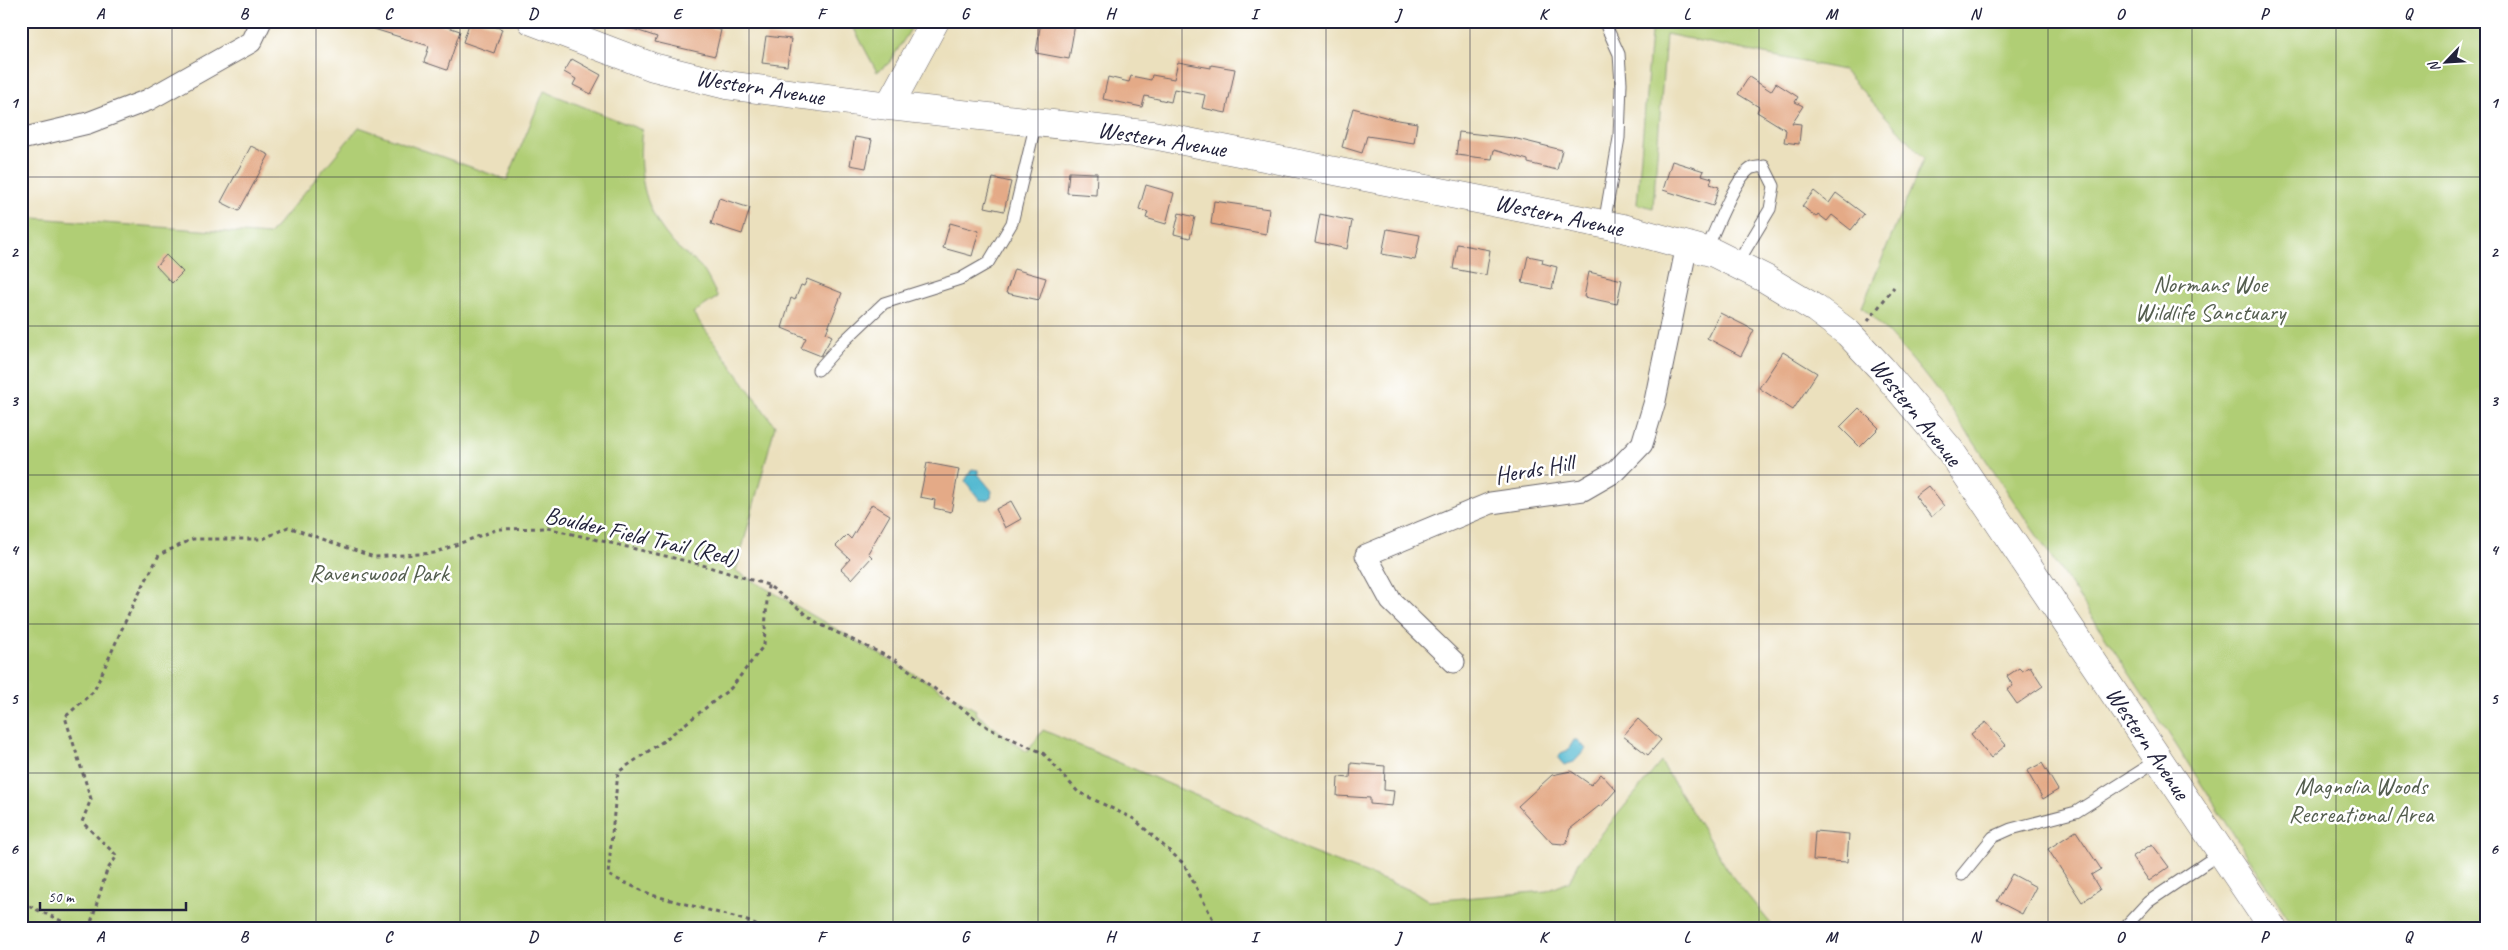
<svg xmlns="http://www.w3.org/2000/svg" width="2508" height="950" viewBox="0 0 2508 950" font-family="Caveat,sans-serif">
  <rect width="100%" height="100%" fill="#fff"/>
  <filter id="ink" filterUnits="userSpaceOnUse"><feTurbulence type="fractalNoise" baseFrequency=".02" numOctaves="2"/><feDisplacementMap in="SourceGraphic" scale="10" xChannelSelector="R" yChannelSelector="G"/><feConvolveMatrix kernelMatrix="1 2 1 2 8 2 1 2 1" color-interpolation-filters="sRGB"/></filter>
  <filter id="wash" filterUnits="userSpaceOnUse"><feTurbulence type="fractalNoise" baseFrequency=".0096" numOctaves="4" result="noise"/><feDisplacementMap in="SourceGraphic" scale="20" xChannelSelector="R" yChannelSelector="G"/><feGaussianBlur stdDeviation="1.12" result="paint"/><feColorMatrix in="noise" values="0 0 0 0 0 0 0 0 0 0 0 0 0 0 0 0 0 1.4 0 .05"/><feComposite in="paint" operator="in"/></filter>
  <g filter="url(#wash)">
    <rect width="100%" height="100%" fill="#ebe0bd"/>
    <path fill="#b0ce75" stroke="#697858" d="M850,21H916L889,63L877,72Z
      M1652,21H2487V929H2295C2208,795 2122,659 2031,527C1978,449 1931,371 1862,307L1924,158L1843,70L1666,34L1653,208L1637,204Z
      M544,91L642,130C637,169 643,207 669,238C677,249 688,255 698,264C706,271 712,287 718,297L693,313L775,426L736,571L976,710L975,713L1027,752L1043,730L1246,817L1308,851L1415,892L1429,901L1547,891L1569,882L1580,860L1661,762L1731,875L1775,929H21V217L269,235L359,127L507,180Z"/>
    <path fill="#54bad1" stroke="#3b6e86" d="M972,469L978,470V474L992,491L991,497L986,500H980L965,481Z
      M1574,740H1578L1586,749L1574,762L1564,765L1558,758L1561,753L1568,750Z"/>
    <g id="blocks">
      <path fill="#e4aa87" d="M361,21H430L460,31L447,70L424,62L429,46L361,25Z
        M470,21H480L502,29L494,53L463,42Z
        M618,21H677L721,30L715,56L655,42L657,37L618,24Z
        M1041,21L1075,24L1069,59L1036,53Z
        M766,36L791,39L787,66L762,63Z
        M572,59L601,75L591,94L573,85L576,79L564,72Z
        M1178,62L1211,68V65L1235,69L1226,113L1202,108L1205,95L1174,89L1171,102L1145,96L1142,107L1103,99L1108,77L1129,82L1131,76L1151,80L1152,75L1174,79Z
        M1749,77L1771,91L1776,83L1798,97L1795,102L1803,106L1792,123L1801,124L1799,144L1784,142L1786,130L1757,112L1759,107L1738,94Z
        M1353,108L1392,119L1417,123L1414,143L1367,136L1362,153L1342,147Z
        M1459,132L1513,138L1562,150L1557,170L1528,163V160L1494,150L1492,159L1456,155Z
        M855,137L872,140L866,168L850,165Z
        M251,146L269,155L239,211L221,202Z
        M1672,161L1704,171L1702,175L1712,178L1710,184L1719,187L1713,206L1663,190Z
        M1069,172L1097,173L1096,195L1067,193Z
        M993,178L1011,182L1004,211L985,207Z
        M1146,185L1174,193L1166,224L1146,218L1148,212L1139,209Z
        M1814,191L1829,203L1836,193L1864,214L1851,230L1832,215L1827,221L1818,214L1816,217L1802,206Z
        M719,198L750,208L742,234L711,224Z
        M1214,201L1269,209L1266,234L1211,224Z
        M1179,213L1195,217L1190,238L1174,234Z
        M1320,214L1352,221L1347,249L1315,242Z
        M950,223L979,231L972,256L943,248Z
        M1387,229L1420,235L1415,260L1382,254Z
        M1457,244L1490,250L1486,275L1453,269Z
        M166,255L183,272L172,283L156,266Z
        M1528,256L1543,259L1542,263L1557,267L1552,289L1522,283Z
        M1014,269L1046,278L1039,300L1006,293Z
        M1589,272L1622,280L1617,304L1584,297Z
        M807,279L842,293L826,333L832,336L821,356L801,348L806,338L782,328L791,298L795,300L801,285L804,286Z
        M1720,313L1754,330L1741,356L1707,338Z
        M1783,352L1817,373L1793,410L1759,388Z
        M1859,408L1879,428L1860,447L1840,427Z
        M927,463L959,469L951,512L934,508L935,500L920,497Z
        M1928,486L1944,506L1931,517L1915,496Z
        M1011,501L1021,519L1005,528L996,509Z
        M872,504L890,515L868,553L872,557L852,579L841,569L850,559L836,546L847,535L851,539Z
        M2030,666L2043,686L2017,704L2007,690L2013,686L2007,676L2019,668L2022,671Z
        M1638,719L1661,740L1648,755L1623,736Z
        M1986,722L2006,745L1991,758L1971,734Z
        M1351,763L1385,766L1384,790L1394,791L1392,806L1370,804V798L1337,796L1338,777L1350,778Z
        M2042,763L2058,790L2043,799L2027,771Z
        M1571,771L1591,785L1601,774L1616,790L1601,807L1599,806L1570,829L1567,842L1563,844L1552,843L1518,806L1552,775Z
        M1815,831L1849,834L1847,862L1813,860Z
        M2076,831L2101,869L2091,875L2100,890L2082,902L2048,849Z
        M2152,844L2169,867L2149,881L2132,857Z
        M2012,874L2036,887L2022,914L1997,901Z"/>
    </g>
  </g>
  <g filter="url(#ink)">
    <use href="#blocks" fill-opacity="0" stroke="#686468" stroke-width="1"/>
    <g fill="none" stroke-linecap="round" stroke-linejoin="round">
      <g stroke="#686468" stroke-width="13">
        <path id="lane" d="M1604,224L1619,138L1621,83L1619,54L1604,21
          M1706,251C1714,233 1736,175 1752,168C1755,167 1760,167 1764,166L1774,186L1770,209L1737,264
          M818,370L842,343L884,303L960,279L988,263L1012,223L1036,122
          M1962,875L1993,837L2011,829L2076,812L2158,760
          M2123,929L2148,902L2222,852"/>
      </g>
      <g stroke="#686468" stroke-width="23">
        <path id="street" d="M21,139L88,123L148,100L251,42L261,21
          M1454,662L1391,601L1366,555L1491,503L1583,490L1616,471L1642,444L1655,401L1687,245"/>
      </g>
      <g stroke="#686468" stroke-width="29">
        <path id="secondary" d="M532,21L653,67L726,85L889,106L1153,135L1623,228L1714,253L1766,279L1816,309L1848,333L1881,368L1950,450L2273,929
          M889,106L935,21"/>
      </g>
      <path stroke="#686468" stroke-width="3" stroke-dasharray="4 4" stroke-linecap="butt" d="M1868,321L1894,287
        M21,906H29L79,929
        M89,929L107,870L117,856L82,822L91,799L65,717L94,691L130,611L159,555L193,539H263L288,527L374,557L434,553L498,529L547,528L699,564L768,585L819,624L895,660L990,729L1043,753L1078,792L1134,819L1184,864L1218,929
        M764,929L745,920L652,895L608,875L618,772L662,742L731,688L764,645L768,585"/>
      <use href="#lane" stroke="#fff" stroke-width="11"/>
      <use href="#street" stroke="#fff" stroke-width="21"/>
      <use href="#secondary" stroke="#fff" stroke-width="28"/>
    </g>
  </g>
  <path fill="none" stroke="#22223b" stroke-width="1" stroke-opacity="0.55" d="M172,21V929M316,21V929M460,21V929M605,21V929M749,21V929M893,21V929M1038,21V929M1182,21V929M1326,21V929M1470,21V929M1615,21V929M1759,21V929M1903,21V929M2048,21V929M2192,21V929M2336,21V929M21,177H2487M21,326H2487M21,475H2487M21,624H2487M21,773H2487"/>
  <g text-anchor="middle" stroke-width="5" stroke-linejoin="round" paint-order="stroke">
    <g font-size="24" fill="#22223b" stroke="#fff">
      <text transform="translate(760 87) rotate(9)" y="8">Western Avenue</text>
      <text transform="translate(1162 139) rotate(9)" y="8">Western Avenue</text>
      <text transform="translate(1559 215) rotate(12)" y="8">Western Avenue</text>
      <text transform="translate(1916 412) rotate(51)" y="8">Western Avenue</text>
      <text transform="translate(1534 469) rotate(-10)" y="8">Herds Hill</text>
      <text transform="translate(641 536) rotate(13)" y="8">Boulder Field Trail (Red)</text>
      <text transform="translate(2148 743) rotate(56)" y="8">Western Avenue</text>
    </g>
    <g font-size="24" fill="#545e4f" stroke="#fff">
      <text x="2210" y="292">Normans Woe<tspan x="2210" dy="28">Wildlife Sanctuary</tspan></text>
      <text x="379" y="581">Ravenswood Park</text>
      <text x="2361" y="794">Magnolia Woods<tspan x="2361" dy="28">Recreational Area</tspan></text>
    </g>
  </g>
  <rect width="2508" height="950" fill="none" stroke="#fff" stroke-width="55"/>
  <g transform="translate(2446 62) rotate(245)" stroke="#ffffff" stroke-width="4" paint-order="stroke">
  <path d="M0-4L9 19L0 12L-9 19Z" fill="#22223b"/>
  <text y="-8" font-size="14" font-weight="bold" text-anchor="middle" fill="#22223b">N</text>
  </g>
  <path d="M40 902v8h146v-8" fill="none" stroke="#22223b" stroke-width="2.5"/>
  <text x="48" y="902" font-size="15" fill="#22223b" stroke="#ffffff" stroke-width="4" paint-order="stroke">50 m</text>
  <rect x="28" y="28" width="2452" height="894" fill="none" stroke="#22223b" stroke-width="2"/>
  <g font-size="16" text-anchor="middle" font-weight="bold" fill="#22223b">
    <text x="100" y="19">A</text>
    <text x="244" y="19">B</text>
    <text x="388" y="19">C</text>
    <text x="533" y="19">D</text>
    <text x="677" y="19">E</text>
    <text x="821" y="19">F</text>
    <text x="965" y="19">G</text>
    <text x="1110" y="19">H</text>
    <text x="1254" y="19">I</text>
    <text x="1398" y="19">J</text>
    <text x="1543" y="19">K</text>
    <text x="1687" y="19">L</text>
    <text x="1831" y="19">M</text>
    <text x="1975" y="19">N</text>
    <text x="2120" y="19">O</text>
    <text x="2264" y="19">P</text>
    <text x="2408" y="19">Q</text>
    <text x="14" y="108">1</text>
    <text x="2494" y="108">1</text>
    <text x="14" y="257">2</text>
    <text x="2494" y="257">2</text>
    <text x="14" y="406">3</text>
    <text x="2494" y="406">3</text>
    <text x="14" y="555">4</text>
    <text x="2494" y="555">4</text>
    <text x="14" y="704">5</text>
    <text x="2494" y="704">5</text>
    <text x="14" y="854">6</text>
    <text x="2494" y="854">6</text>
    <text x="100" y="942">A</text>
    <text x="244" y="942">B</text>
    <text x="388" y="942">C</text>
    <text x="533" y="942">D</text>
    <text x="677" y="942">E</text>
    <text x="821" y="942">F</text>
    <text x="965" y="942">G</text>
    <text x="1110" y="942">H</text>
    <text x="1254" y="942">I</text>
    <text x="1398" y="942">J</text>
    <text x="1543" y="942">K</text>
    <text x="1687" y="942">L</text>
    <text x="1831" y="942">M</text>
    <text x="1975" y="942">N</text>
    <text x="2120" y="942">O</text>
    <text x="2264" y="942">P</text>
    <text x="2408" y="942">Q</text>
  </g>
</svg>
